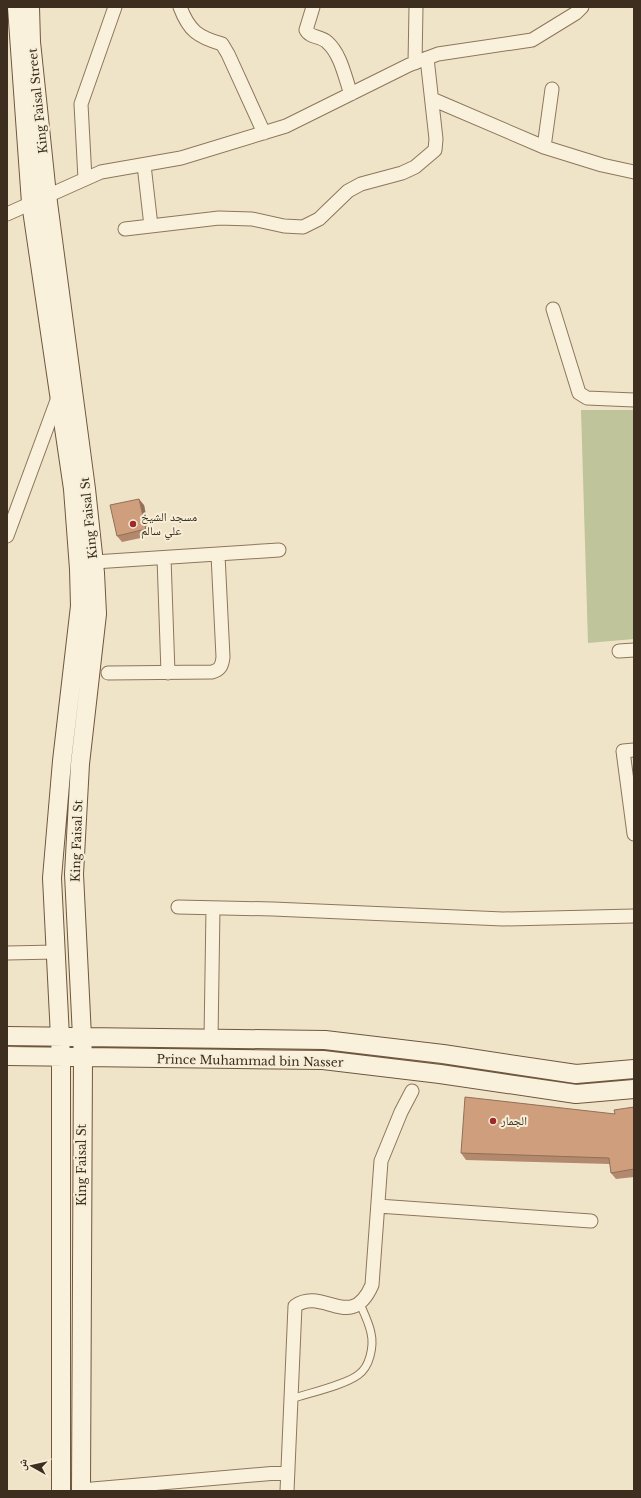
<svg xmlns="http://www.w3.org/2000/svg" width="641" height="1498" viewBox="0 0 641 1498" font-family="'Libre Baskerville','Noto Naskh Arabic',serif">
  <rect width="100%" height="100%" fill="#f0e4c8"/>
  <path fill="#bfc49a" d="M581,410H634V639L588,643Z"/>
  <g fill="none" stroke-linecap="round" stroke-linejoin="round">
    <g stroke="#8d765c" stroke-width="9">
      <path id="lane" d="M291,1399C309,1393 345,1385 358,1375C370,1367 374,1346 371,1333C369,1323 364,1313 360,1304"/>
    </g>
    <g stroke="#8d765c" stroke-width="15">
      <path id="street" d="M180,7C189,31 198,37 222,44L228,54L264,133
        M313,7L306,30C310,38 321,36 327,42C341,54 345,78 351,94
        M415,63L416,7
        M432,99L544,147L602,165L634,172
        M544,147L552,89
        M144,165L151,226
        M85,179L81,104L115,7
        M7,214L101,172L181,158L286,126L409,65L438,54L532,40L576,13L582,7
        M125,229L219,218L252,219L284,226L303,227L319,219L348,191L361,184L402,173L415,167L435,150L436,139L427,58
        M553,309L579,393L587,398L634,400
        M7,536L59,395
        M164,558L168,673
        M94,562L279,550
        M619,651L634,650
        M108,673L212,672C220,670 222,666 223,657L218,555
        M634,750L623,751L634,834
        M178,907L273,909L503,919L634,916
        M7,953L56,952
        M211,1039L213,908
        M378,1206L591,1221
        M81,1490L288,1472
        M287,1491L295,1306C323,1286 351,1333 372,1285L381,1161L401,1112L412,1091"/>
    </g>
    <g stroke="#6f573f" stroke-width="20">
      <path id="secondary" d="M17,7L31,203L73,489L79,569L80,606L62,761L52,878L61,1057V1491
        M30,7L31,42L47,195L86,489L95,573L97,614L80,764L74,874L83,1057L81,1491
        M7,1036L325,1040L443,1054L576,1074L634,1069
        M7,1056L323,1060L440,1074L576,1094L634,1089"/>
    </g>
    <use href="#lane" stroke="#faf1dc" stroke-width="7"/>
    <use href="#street" stroke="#faf1dc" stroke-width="13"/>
    <use href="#secondary" stroke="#faf1dc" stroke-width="18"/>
  </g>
  <path fill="#b2896c" d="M144,505L150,536L122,542L117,536Z
    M634,1107V1177L616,1179L611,1173L610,1164L466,1160L461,1153L615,1114Z"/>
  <path fill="#916f58" d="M139,499L144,505L150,536L146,529Z"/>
  <path fill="#cf9f7d" stroke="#916f58" d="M139,499L146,529L117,536L110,505Z
    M465,1097L615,1114L614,1110L634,1107V1169L611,1173L609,1158L461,1153Z"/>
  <g fill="#9e2a2b" stroke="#f7eed8" stroke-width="1.5">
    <circle cx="133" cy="524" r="4"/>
    <circle cx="493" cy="1121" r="4"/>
  </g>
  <g text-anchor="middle" stroke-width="4" stroke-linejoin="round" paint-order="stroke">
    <g font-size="12" fill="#3d2e20" stroke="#f7eed8">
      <text transform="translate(38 101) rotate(-96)" y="4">King Faisal Street</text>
      <text transform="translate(89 518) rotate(-96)" y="4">King Faisal St</text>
      <text transform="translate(77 841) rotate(-88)" y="4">King Faisal St</text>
      <text transform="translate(250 1061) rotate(1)" y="4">Prince Muhammad bin Nasser</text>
      <text transform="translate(82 1165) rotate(-90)" y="4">King Faisal St</text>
    </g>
    <g font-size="12" fill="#3d2e20" stroke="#f7eed8" text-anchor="start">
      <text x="141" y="521">مسجد الشيخ<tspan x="141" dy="14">علي سالم</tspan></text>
      <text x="501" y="1125">الجمار</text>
    </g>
  </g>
  <rect width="641" height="1498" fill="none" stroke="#3d2e20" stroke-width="16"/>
  <g transform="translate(32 1466) rotate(278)" stroke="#f7eed8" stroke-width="3" paint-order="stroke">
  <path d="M0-3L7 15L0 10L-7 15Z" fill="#3d2e20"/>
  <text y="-6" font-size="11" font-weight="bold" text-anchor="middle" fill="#3d2e20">ش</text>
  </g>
</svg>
